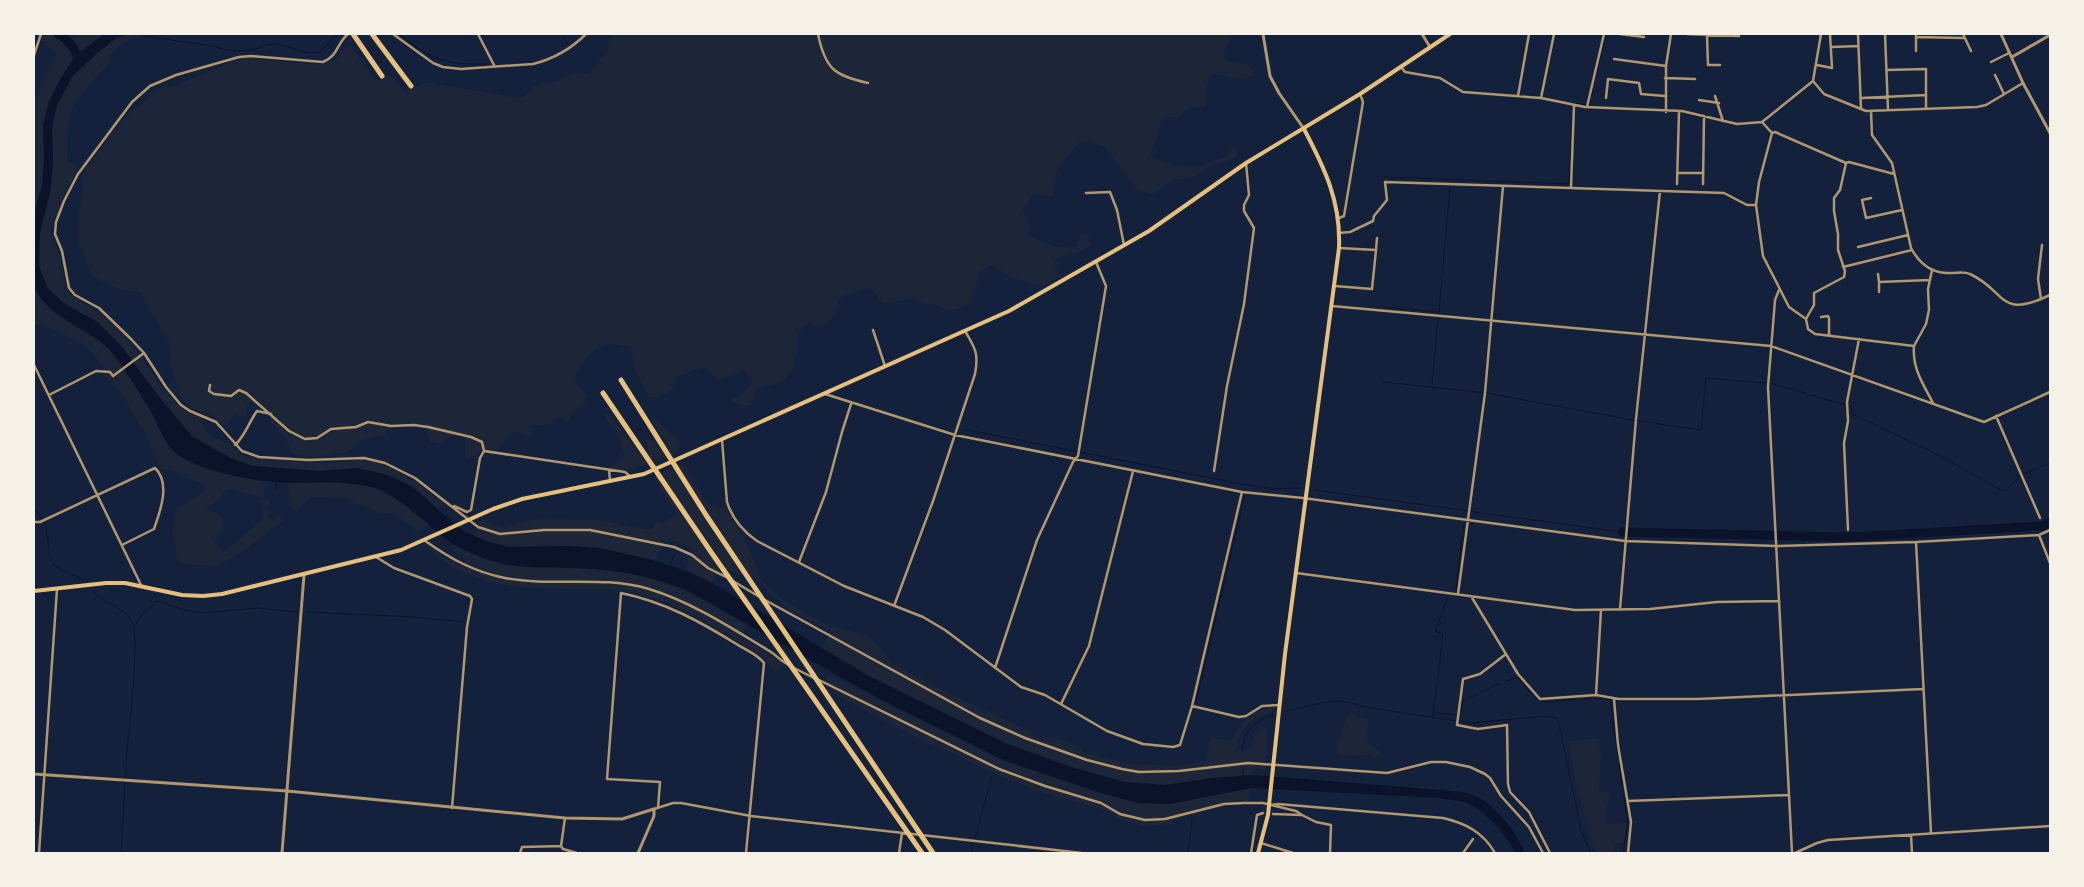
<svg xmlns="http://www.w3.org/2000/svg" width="2084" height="887" viewBox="0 0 2084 887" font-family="'PT Sans Narrow',sans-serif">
  <rect width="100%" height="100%" fill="#14213d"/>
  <path fill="#1d2539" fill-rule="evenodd" d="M43,34H62L71,40L78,34H104L76,55L62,76L44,161L42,186L34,213V99L57,54L42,41Z
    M127,34H141L139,38L122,43L109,56L111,62C101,73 88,85 79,97C66,115 68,141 67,162L76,163L78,169L61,201L51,227V238L59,254L66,290L72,296L103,315L130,342L165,391L180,408L201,419L206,431L221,441L230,443L236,451L245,456L259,459L328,463L361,460L382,464L414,480L444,504L438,509L413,487L388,475L357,468L320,471L253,466L230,458L192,436L159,397L122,347L96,321L68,306L48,289L39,266L40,233L51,188L53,160L52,128L57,105L72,77L96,54L116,38Z
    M610,34H1233C1230,43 1220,51 1226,61L1248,64L1254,74C1243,84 1223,73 1210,74L1206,90V106L1186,109L1180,116L1162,119L1151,154L1152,158C1162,163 1189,168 1199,166C1209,164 1216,158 1226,158L1233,145L1237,150L1236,158L1210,166L1194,177L1172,180L1154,194L1138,191L1105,147C1098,145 1089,140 1081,142C1075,144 1075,149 1071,153C1057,167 1054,177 1054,197L1033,194L1022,210L1029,221L1028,234C1040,243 1062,249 1077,247L1082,232L1089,236L1091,244C1079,257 1067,251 1056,259L1054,267L1062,276C1055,280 1048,285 1040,285C1027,284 1000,274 994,264L980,272L971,303L957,309L945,310L939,305L924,304L913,299L884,303L878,299L873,289L869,288L841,297L838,300C835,317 836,318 820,326L809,323L798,332C797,344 798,358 793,368C782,393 762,379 755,393C753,397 754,401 751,405L744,406L733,402L731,399L742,394L752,383L749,376L744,371L718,380L707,369L704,367L679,376C674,380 676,383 673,388C668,395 657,399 649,397L635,369L631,347C625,346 618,344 612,344C592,345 581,365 574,380L587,396L585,405L575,409L569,421L556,418L552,424L530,426L532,433L531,438L516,431C500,441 503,454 481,450L476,456L465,459V436C453,434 450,435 442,444L430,442L425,423L394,425L384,436H376L361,441L348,452L316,457L293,454L284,437L271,423L268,413L250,402L247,405L246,417L235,414L225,428L213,415L193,409L180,396L172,369L168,339L151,313L141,292L121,290L93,277L79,244L78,226L84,171L124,117L146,101L151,91L177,85L241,58L321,65L339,57L340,53L350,45L375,81L386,76L393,77L404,92L426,82L518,98L525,96L533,87L538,84L557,81L575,73L586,74L590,73L601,58L607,53Z
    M34,284C44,318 87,325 109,350C121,362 142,395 150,410C155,420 164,442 172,450C191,468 239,478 265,481L264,498L270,500L267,510L270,511L268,517L274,521L278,513L283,521L241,553L216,566L184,564L177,559L175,541L172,535L177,509L205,491V486C199,480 196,482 189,479C176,474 179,470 161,469L145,433L119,390L104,376L102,364L83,344L49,327L34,324ZM231,489L263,498L262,520C247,531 239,542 223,552L214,544L224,529L221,515L206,509L220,499L223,492Z
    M603,414L611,415L639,455L644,456L648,452L646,441L649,438L662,446L666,443L651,419L654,417L678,440L680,446L676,453L641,467L627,470L610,468L624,455L619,438Z
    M682,462L708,504L725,508L746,541L762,582L790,604L827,625L870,636L894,665L969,703L1032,732V736L1042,739L1053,737L1078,746L1085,753L1132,764L1176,766L1206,761L1210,738L1232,740C1241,721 1251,710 1272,708V712C1251,718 1239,728 1237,750L1251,749C1253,737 1255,732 1267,728L1266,769H1254L1253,775L1213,778L1165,785L1125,782L1074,768L1005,743L869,676L822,648L831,632L784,607L776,597L768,592L762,582L720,568L712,583L684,570L693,549L676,541H663L656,561C627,554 599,547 569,546C534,544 508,551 474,536L480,526L476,523L487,518V522L501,527L540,519L596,520L651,530L657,521L662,524L677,514L653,477Z
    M288,483C313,483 345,478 369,486C391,493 410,510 428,524L420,533L393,513L379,514L366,506L353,503L354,500L344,498L312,497L294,512L289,498Z
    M455,544L490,560L519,566L594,569L634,574L664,581L690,592L747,625L742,638L772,655L783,665L778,672L768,664L767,660C725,634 683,604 635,593C617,588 596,589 578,589C514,588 475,589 424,546L427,545L462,567L466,559L451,549Z
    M827,674L1003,760L1101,793L1138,803L1170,804L1251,788L1248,804C1222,806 1199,812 1174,820L1172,824L1143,826L1119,819L1105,810L1043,793L996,774L918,738L835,695L826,680Z
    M1349,714L1369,719L1366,740L1385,757L1381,758L1368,755L1340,756L1336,752L1344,724Z
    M1589,739H1599L1601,761L1599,792H1611L1606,810L1607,824L1627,823L1624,843H1615L1614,853H1596C1583,816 1575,779 1568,741Z"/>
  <path fill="#0b132b" d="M104,34H127L116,38L96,54L72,77L57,105L52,128L53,160L51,188L40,233L39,266L48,289L68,306L96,321L122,347L159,397L192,436L230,458L253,466L320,471L357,468L388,475L413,487L463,531L486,541L508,547L568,546L601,548L656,561L684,570L712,583L869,676L1005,743L1074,768L1125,782L1165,785L1213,778L1253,775L1441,790C1451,791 1463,791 1473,795C1497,805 1515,830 1525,853H1515C1508,836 1484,810 1467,803C1459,800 1448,800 1440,798L1251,788L1170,804L1138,803L1101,793L1003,760L876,697L690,592C659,579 627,571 593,569C559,566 521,571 489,560C477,556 463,550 453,544C428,527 397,491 367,486C342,481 315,483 290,483C257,482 214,474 184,459C164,448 159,424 148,406C139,392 119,359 108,348C85,327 42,314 34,284V213L42,186L44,161L43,124L49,101L62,76L76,55Z"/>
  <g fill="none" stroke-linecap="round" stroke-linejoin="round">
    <path stroke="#0b132b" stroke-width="1" d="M399,34C430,60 446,65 486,64
      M562,34L567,44
      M145,36L212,46C223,50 238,52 250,50C260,49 266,43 277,44C289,45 306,57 318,52C327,48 330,39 338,34
      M1384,177L1569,184L1573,103L1589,105L1606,34
      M1384,307L1439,312L1450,187
      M1383,382L1487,393L1632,420L1701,430L1706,378L1765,383
      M1770,383L1852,407V414L1934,453L2005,492L2019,476L2050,463
      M1432,385L1438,319
      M962,429L1247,485L1273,489L1300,488
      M276,489V482
      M1315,490L1622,532
      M34,509L45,522L51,560L54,565L62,570L81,578
      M670,566L674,555
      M1456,589L1464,524
      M92,590C103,604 122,605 131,620C142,639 127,738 126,765C124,794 123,824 121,853
      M307,612L414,617L465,622
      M135,626L141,615L158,601L181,609L200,613L258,608L297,612
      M1507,681L1518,677L1535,699
      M1584,699H1610L1618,758
      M1617,701H1703
      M1196,702L1245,494
      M1544,702L1575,700
      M1287,711L1327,702L1341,701L1371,708L1471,723L1547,716L1556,718L1559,724L1581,830L1591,853
      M1433,712L1455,715
      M1461,712L1462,701L1499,684
      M1433,716L1443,634L1435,631L1448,597
      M1242,752C1244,732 1253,720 1273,715
      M1619,764L1622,787
      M1243,768V777
      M1623,793L1628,822L1623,853
      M975,838L992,776
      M971,853L973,845
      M1188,853L1192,820
      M1226,853H1231
      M1236,853H1246"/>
    <path stroke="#0b132b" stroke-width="9" d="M58,34C67,39 77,49 78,60
      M1622,532L1851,537L2042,526L2050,522"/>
    <path stroke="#b1986c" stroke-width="2.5" d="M348,34C336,44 339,55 323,62L251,56L239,57L176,75L150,86L132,102L78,174L64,201L56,222L55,234L62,251L69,288L75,295L99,308L131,339L144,353L166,387L181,405L190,411L216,422L242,451L259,457L308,460L364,458L385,463L415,478L478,527L500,534L544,530H590L674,547L692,555L708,568L726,577
      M393,34L433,63L443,67L461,69L533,64C553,59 572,48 586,34
      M478,34L495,67
      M818,34C825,69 835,76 868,83
      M1620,34L1644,37
      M1687,34L1739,36
      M1858,34L1861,109
      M1885,34L1888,110
      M1916,34V51
      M1963,34L1971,51
      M1707,35L1708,65H1720
      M1916,37L1964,38
      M1831,47L1858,46
      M34,55L41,34
      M1614,59L1666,66
      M1991,62L2009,53
      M1817,65L1832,68L1830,34
      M1401,67L1405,72L1440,78L1463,92L1541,98L1585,107L1682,111L1737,124L1762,122L1813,81L1821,34
      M1887,70L1926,69V109
      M1995,75L2004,94
      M1665,78L1695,79
      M1813,81L1824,94L1866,111L1977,107L1986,105L2023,83
      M1518,96L1529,34
      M1715,96L1723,121
      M1541,98L1554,34
      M1606,98L1608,79L1639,83L1641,94L1665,96
      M1861,98L1926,95
      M1699,100L1719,103
      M1587,107L1604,34
      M1871,111L1872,135L1892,163L1911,248C1919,263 1932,274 1951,273C1957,273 1964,271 1970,274C2007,291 1998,320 2050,295
      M1666,112V66L1671,34
      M1762,122L1772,133L1759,182L1756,205L1763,256L1789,307L1806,319L1808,329L1815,334L1914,346L1926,324L1929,310L1928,289L1932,270
      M1772,133L1775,132L1846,163L1849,162L1894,174
      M1677,173H1703
      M1677,184L1679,112
      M1703,184L1704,116
      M1571,187L1574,105
      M1086,193L1110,192L1117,210L1124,245
      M1871,198L1862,200L1866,218L1902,210
      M1339,218L1344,216L1363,102L1360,94
      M1339,233L1350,232L1373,221L1374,216L1387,200L1385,182L1724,193L1747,205H1756
      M1858,247L1908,235
      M1376,250L1377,238
      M1843,267L1912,250
      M1878,274L1879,282
      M1335,286L1372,289L1376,250L1339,248
      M1779,290L1775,300L1768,387L1792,853
      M1879,292V282L1930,280
      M2041,299L2038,279L2042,245
      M1332,306L1771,346L1984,422L2050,392
      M1821,317L1828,316L1829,318V335
      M1806,319L1814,305V293L1844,277L1845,271L1838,250V234L1834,211V198L1840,190L1846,163
      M873,330L885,366
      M1914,346C1912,368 1923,384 1933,403
      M34,365L142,587
      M210,385L209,391L214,394L231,396L239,390L246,393L289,431L305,439L317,438L331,429L356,427L368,422L391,426L414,425L428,427L471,437L482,442L484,451L480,458L471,510L467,512L454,506
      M825,394L955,435L1242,492L1303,498L1625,541L1776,546L1916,542L2039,535L2050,530
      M49,395L96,371L110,372L113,376L144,353
      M1996,416L2040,518
      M722,440L727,502C732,518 744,532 757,541L844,586L923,617L945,630L1021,687L1045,695L1107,731L1143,744L1173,747L1180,745L1192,706L1239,717L1246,716L1262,706L1279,705
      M235,445C245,436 249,422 257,411L271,414
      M484,451L625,472L631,477
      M609,470L610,481
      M1214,471L1227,386L1244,304L1254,228L1244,211V205L1249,195L1246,163
      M34,522H40L155,468C171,483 160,512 154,529L122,545
      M1848,530L1844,443L1848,421L1847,402L1859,339
      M2039,535L2050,563
      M424,540C449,558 474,572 505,578C553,587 602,575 649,589C692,602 733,629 771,652C777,656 782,662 789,665
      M1916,542L1931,833
      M376,557L394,568L470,596L472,599L467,627L452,808
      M799,562L826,492L842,432L851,404
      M1296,573L1575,610L1650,609L1717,602L1778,601
      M733,581L758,596
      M1458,594L1485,393L1503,186
      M1471,596L1518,674L1540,699L1596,695L1619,699H1698L1923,689
      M765,600L980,718L1025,738L1087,760L1122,769L1139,772L1179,771L1248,763L1387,773L1431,762H1446L1470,767L1485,774L1490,778L1501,796L1529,827L1543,853
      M894,606L933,501L975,374C979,353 975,348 965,331
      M1620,609L1636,419L1660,191
      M1506,654L1480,674L1463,679L1457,725L1478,729L1507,725L1508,784L1510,792L1529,812L1550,853
      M794,668L814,678
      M995,668L1037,540L1073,462L1078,456L1106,286L1096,262
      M819,680L999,769L1045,786L1101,803L1120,814L1145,820L1165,819L1224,804L1244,803H1263L1296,811L1302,815
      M1596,695L1601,610
      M1614,699L1618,745L1631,822L1628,853
      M1061,704L1089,646L1133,471
      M1192,706L1242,492
      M1628,801L1789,795
      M1271,805L1278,804L1443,818C1465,823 1483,832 1495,853
      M658,808L660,782L607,779L621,593C665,602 701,622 738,645C746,650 758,655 764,663L746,853
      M654,809L673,803H681L751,816L1082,853
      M1273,814L1302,815L1316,822L1331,825L1330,853
      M1911,835L1912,853
      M1261,843L1293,853
      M561,846L565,818
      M39,853L57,589
      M520,853L522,847L561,846L563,849L577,853
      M899,853L902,833
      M1251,853L1257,815L1263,813
      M1463,853L1473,839
      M1795,853L1817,843L1828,840L2050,826"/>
    <path stroke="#b1986c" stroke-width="3" d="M1263,34L1270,76L1279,93L1304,129
      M1422,34L1430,47
      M2001,34L2023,83L2050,133
      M2012,57L2050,35
      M34,774L287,791L565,818L622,819L654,809V816L638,853
      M282,853L304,575"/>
    <path stroke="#e5c07b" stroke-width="4" d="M34,591L106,583H125L182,595L203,596L222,594L401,550L493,509L522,499L644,474L1009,311L1149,231L1246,163L1360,94L1450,34
      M1258,853L1268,815L1285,654L1339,248C1341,202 1325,169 1304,129"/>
    <path stroke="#e5c07b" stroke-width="5" d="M353,34L382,76
      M372,34L411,86
      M621,380L706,515L933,853
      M603,393L711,552L922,853"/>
  </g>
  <rect width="2084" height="887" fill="none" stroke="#f6f1e7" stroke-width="70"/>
</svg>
